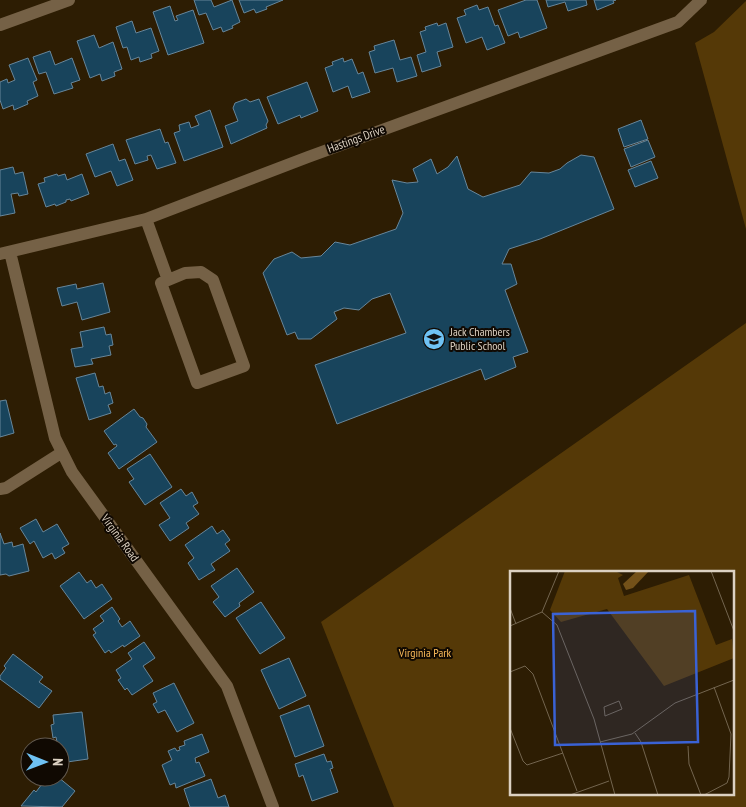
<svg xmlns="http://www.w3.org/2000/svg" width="746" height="807" viewBox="0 0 746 807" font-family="'PT Sans Narrow',sans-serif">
  <rect width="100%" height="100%" fill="#2d1d03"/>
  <path fill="#553907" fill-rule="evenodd" d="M746,1V229L695,43L714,32Z
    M746,323V807H394L321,622ZM511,572H732V793H511Z"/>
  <path fill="#18445c" stroke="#67869a" d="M194,0H211L214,7L232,0L240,22L232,26L233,28L223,32L221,27L213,30L206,13L199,15Z
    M239,0H283L266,7L267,9L256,13L254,9L244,13Z
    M526,0H537L547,28L520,38L518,32L508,36L498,10Z
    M546,0H586L587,5L568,11L565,2L548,7Z
    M594,0H616L613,1L614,3L597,10Z
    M477,5L479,10L488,7L495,26L498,25L505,43L487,50L482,37L466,43L457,18L466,15L464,10Z
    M170,6L175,21L178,20L176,16L193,10L204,43L168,55L153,12Z
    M132,21L136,33L151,28L159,51L151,54L152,58L140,62L139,57L131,60L127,47L123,48L116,27Z
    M437,23L438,26L446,23L453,47L437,52L441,66L422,72L417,55L426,52L420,32L426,30L425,27Z
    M94,35L99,48L113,42L122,69L114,72L115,76L102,81L100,74L90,78L77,41Z
    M394,40L400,60L411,57L417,76L397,82L393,68L375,73L369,52L375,50L374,46Z
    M50,51L55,65L72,58L80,80L71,83L73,88L54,94L46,72L39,74L33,57Z
    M28,58L37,80L33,82L38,96L27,101L28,104L14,110L13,105L3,109L0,100V82L7,79L8,83L15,80L9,65Z
    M343,58L344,62L352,59L358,74L363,72L370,92L352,98L348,86L333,92L325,68L333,65L332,62Z
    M307,82L318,111L301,118L300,115L278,124L267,97Z
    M246,99L250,102L259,99L268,121L266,125L267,128L231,144L225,126L238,121L233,108L235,103Z
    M210,110L223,147L184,161L174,133L180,131L179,125L189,122L191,128L199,125L195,116Z
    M641,120L648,139L624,147L618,129Z
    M160,129L165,143L168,142L176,163L157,169L151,155L147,156L148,160L135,164L126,140Z
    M648,140L655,157L631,167L624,149Z
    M113,144L119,161L125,159L133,180L117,186L111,171L95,177L86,154Z
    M581,155L594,157L614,209L540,239L509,249L502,264H511L517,284L505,290L528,352L513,357L516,367L485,380L481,369L337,424L315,365L406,333L390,293L372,299L359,310L344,308L334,312L337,319L311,339H298L295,332L287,335L263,273L274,259L292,252L301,258L321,256L335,242L350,245L396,229L403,213L392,180L407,183L418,182L413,169L431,159L437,174L448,167L457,156L468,189L483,197L520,185L531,172L549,173L560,169L567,163Z
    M651,161L658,178L635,187L628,170Z
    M13,167L15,174L23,172L28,194L19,196L18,193L11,194L15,213L0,216V170Z
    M57,174L58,176L65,174L67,180L82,174L89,194L71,201L70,199L66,200V202L56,206L55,204L46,207L38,184L45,182L44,178Z
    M103,283L110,312L82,320L77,302L62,306L57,288L76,284L77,289Z
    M104,327L106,335L111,334L113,345L109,346L111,355L91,359L93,364L75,367L71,349L83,347L80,332Z
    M95,373L99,387L103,386L105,394L110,392L113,403L108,405L111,413L89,420L76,378Z
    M6,400L14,433L0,437V401Z
    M134,409L140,417L143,418L147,424L146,427L157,442L119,469L108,453L117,446L116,444L114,445L104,431Z
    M150,454L172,487L145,505L129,482L134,479L127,469Z
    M181,489L186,496L192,492L198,503L193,506L199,514L186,523L189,528L170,541L159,525L170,518L160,503Z
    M36,519L43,532L57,524L69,544L62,548L65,553L55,559L52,553L43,558L34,541L30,544L20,528Z
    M212,526L217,534L223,530L230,540L225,544L230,551L211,564L215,570L199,580L188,563L194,558L185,545Z
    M0,533L4,544L12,542L13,547L23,544L29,571L9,576L6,574L0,575Z
    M237,568L254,592L239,603L240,606L225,617L213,602L219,597L211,586Z
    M79,572L87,583L91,580L96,588L102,584L112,599L84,619L60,586Z
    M261,602L285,638L260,654L236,618Z
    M112,607L120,619L118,621L122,627L130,621L140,636L124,647L123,645L111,653L109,650L105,653L93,635L96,633L93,629L104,621L100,616Z
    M144,642L155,658L143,666L153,681L132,695L127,688L125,690L118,680L121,678L116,670L132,659L128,653Z
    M13,654L43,677L39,682L52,691L39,708L0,679V676L6,668L4,666Z
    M289,658L306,696L279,709L261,670Z
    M174,683L194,723L177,732L165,710L158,713L153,704L157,702L153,693Z
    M309,705L324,746L295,757L280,716Z
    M82,712L88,759L60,763V747H49V743L57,742L56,737L53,738L51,725L54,724L53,715Z
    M202,734L209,752L195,758L196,763L199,762L205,776L176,788L175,783L170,785L162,765L172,760L168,751L175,748L177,751L180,750L179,747L185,745L184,741Z
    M324,754L327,762L331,761L333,768L330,769L338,792L312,801L303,775L299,777L295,764Z
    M53,777H58L75,791L62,807L21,806L34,790L36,792L45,780L48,782Z
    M211,779L218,798L225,795L229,807H190L184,789Z"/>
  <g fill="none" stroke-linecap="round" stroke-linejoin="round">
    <path stroke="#756146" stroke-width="12" d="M0,25L69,0
      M146,219L168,280
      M10,252L55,438L72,472L227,686L273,807
      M0,254L146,219L308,157L678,22L701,0
      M201,272L213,280L244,366L197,383L161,283L185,273Z
      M0,489L6,488L61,453"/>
  </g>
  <defs>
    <g id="school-disc" transform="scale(1.125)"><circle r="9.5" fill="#6fc2f4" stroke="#100902"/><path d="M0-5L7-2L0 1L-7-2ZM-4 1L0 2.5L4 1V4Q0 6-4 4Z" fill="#111"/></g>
  </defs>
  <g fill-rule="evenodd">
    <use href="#school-disc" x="434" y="339"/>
  </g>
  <g text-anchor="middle" stroke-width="4" stroke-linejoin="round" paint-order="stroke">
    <g font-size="12" fill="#dcd1c2" stroke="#100902">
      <text transform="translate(356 139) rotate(-20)" y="4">Hastings Drive</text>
      <text transform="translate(120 538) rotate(54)" y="4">Virginia Road</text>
    </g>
    <g font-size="12" fill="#dcd1c2" stroke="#100902" text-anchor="start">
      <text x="450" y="336">Jack Chambers<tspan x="450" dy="14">Public School</tspan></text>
    </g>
    <g font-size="12" fill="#faba59" stroke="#100902">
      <text x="425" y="657">Virginia Park</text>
    </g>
  </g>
  <g transform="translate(510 571)">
    <rect width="224" height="224" fill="#2d1d03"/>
    <path d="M55,0H105L113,4L108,7L114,25L179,4L206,74L222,68L224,87L154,115L97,38L51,51L40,39Z" fill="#553907"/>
    <path d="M127,0H139L123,17L116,19L113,13Z" fill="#735119"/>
    <path fill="none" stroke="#73654f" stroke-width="1" d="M201,0L224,60M0,37L6,53M32,41L47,54L84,148L105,224M0,55L32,41L49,0M0,101L15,95L23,103L67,220M109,130L112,138L95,145L94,136ZM0,157L13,190L17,194L53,182M125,162L131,171L148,224M90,171L122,163L165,132L224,109M178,175L179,193L191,224M60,224L99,210M194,224L217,212L219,206L221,163L204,116"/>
    <path fill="#3a62d5" fill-opacity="0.15" stroke="#3a62d5" stroke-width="2.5" d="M185,40L188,171L45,174L43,43Z"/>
    <rect width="224" height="224" fill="none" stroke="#dcd1c2" stroke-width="2.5"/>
  </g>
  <g transform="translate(45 762) rotate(91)"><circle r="24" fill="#100902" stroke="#62594f"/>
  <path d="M0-4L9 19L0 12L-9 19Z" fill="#6fc2f4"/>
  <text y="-8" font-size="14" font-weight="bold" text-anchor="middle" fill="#dcd1c2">N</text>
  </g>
</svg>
